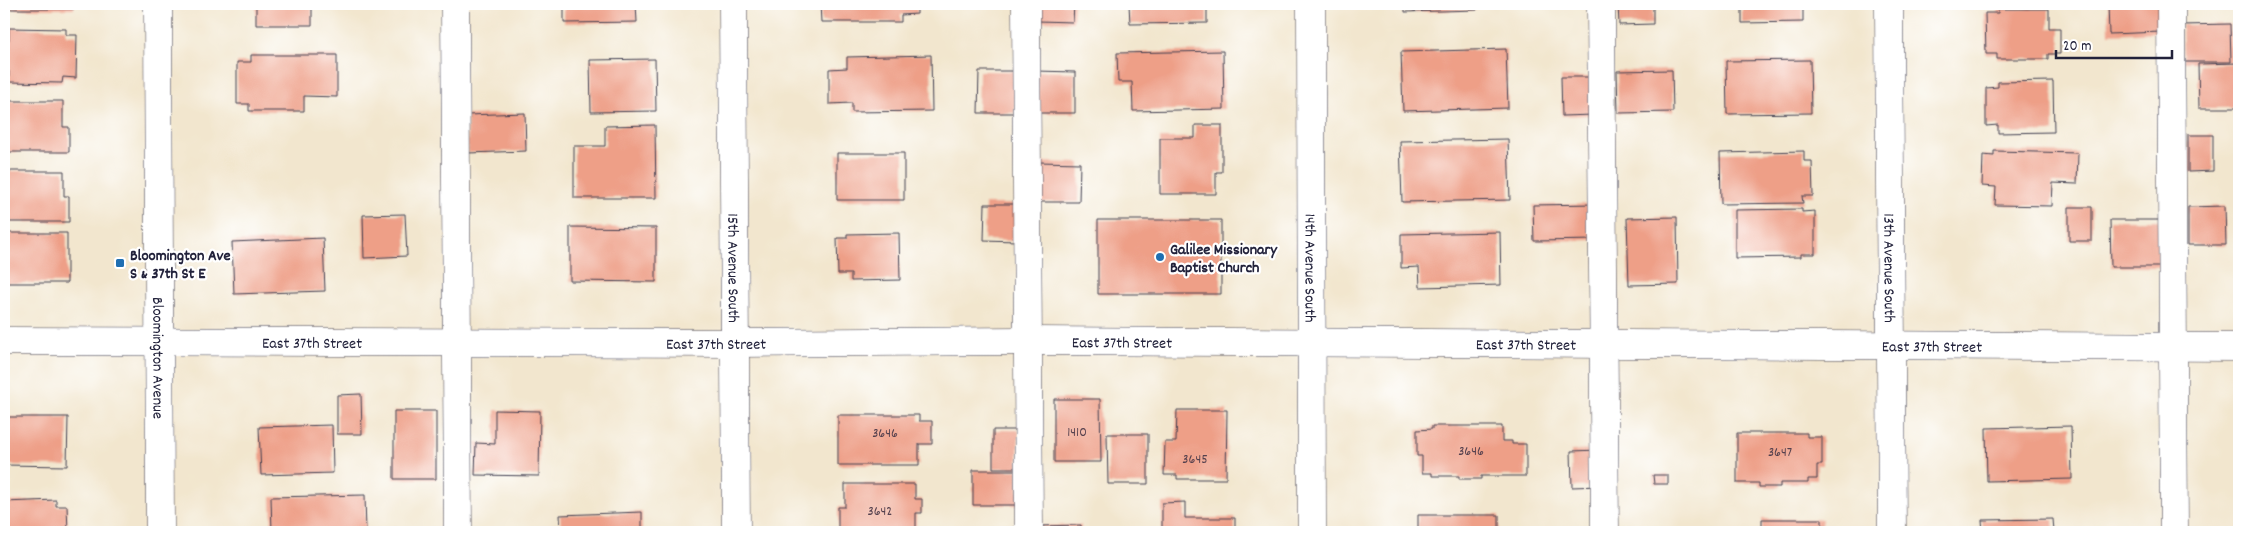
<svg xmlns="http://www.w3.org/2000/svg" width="2243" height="536" viewBox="0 0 2243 536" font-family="Dekko,sans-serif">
  <rect width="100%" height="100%" fill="#fff"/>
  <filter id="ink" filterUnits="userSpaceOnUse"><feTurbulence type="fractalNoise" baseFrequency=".02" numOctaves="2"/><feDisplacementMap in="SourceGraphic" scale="10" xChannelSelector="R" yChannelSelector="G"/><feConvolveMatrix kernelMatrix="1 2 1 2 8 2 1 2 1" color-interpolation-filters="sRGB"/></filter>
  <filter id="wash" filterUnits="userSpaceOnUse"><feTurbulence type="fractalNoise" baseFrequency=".0096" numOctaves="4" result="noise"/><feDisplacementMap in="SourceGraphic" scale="20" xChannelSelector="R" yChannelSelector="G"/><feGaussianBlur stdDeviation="1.12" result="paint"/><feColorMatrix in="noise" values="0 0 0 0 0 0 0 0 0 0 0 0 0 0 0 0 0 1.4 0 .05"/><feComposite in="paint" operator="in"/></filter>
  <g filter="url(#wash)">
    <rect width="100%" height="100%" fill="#f2e6ce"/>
    <g id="blocks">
      <path fill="#ee9f87" d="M4,4H74V9H4Z
        M256,4H312V25H256Z
        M564,4H636L637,22L564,23Z
        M820,4H917V14L901,15V22H821Z
        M1038,4H1074L1073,22L1038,21Z
        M1129,4H1223V6H1207V23L1130,24Z
        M1405,4H1477V10L1405,12Z
        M1618,4H1653V24L1619,25Z
        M1742,4H1803V22L1742,23Z
        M2108,4H2160L2161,32L2109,34Z
        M1998,9H2049V28H2060V54H2048V59H1997V54H1986L1985,13H1998Z
        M2230,24L2231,62H2183L2182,25Z
        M9,28L66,29V35H77L76,78L63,77L62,83L9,82V71H4V40H9Z
        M1506,49L1508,108L1403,111L1401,52Z
        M1223,51L1224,109L1133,111L1132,82H1118L1117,53Z
        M251,55H337V97L304,96V111H249V104H237V62H251Z
        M931,55L932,111L852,112V103L829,104V69L847,68V57Z
        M655,59L656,111L591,112L590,60Z
        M1810,60L1811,113L1727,114L1726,61Z
        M2239,63V108H2199L2198,64Z
        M1672,70L1673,112L1618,113L1617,71Z
        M979,71H1016L1015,113H978Z
        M1036,71L1075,72V113H1035Z
        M1561,77H1593L1594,115L1562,116Z
        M2053,81L2054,132L1998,133V125L1986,126V88L1998,87V82Z
        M4,101H63V127H69V152H4Z
        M525,113L526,151L468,153L467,115Z
        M655,125L656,198H574V146H605V126Z
        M1195,125H1222V172H1216V194H1160V138H1195Z
        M2188,135H2213V171L2188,172Z
        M1508,139L1510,200L1402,202L1400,141Z
        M1804,151V161H1812L1813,196H1802L1803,203L1721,204L1720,153Z
        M1994,151L2078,153L2077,184L2053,183L2052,206L1995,205L1996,187L1982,186L1983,155L1994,156Z
        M837,153H904V200H837Z
        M1039,162L1080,163L1079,202H1039Z
        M4,171H64V196H69V222H4Z
        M985,204H1016V241L984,240Z
        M1596,204L1597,240L1534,241L1533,205Z
        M2225,206L2226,245H2188V207Z
        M2069,207H2092V241H2069Z
        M1802,209V212L1815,211V254H1801V257L1735,258V210Z
        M405,214L407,256L364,258L363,215Z
        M1677,217L1678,284L1629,285L1627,218Z
        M1098,220H1221V294H1098Z
        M2110,220H2159L2160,267H2111Z
        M570,227L656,228V282L570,281Z
        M1500,232L1501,285L1420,287L1419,267L1401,268V234Z
        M4,233H67V283H4Z
        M899,233L900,280L851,281V274H838L837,238H847V234Z
        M323,238L325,291L234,294L232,242Z
        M361,394L362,434H337V395Z
        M1054,399H1100L1101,462H1054Z
        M495,410L540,411L539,476L475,475L476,443L495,444Z
        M1177,410H1227L1226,479H1177V475H1164L1165,442H1176Z
        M394,411H436V479H394Z
        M838,415H919V421H932V444H919V465H838Z
        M4,417H68L67,466L4,465Z
        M332,425L333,473L261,475L259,427Z
        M1432,426H1502V441H1512V444H1526V476H1481V479H1459V476H1432V473H1422V456H1417V430L1432,429Z
        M2071,426L2072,479L1987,481L1986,428Z
        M993,430H1019L1018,468H993Z
        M1737,433H1807V437H1822V465H1817V479H1808V483H1780V487H1759V483H1737Z
        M1107,434H1148V484H1108Z
        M1600,450V486L1572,487L1571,451Z
        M973,470H1018L1019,505H973Z
        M1653,475H1668V484H1654Z
        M845,484H915V499H922V513H916V532H838V507H845Z
        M365,495L366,532H272L271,497Z
        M56,500V506H67L68,532H4V502Z
        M1185,502V518H1235V532H1162V503Z
        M642,512V532H561L560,515Z
        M1418,515H1499V532H1418Z
        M1762,519H1822V532H1762Z
        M2053,519L2054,532H1983L1982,520Z
        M1081,525V532H1040V526Z
        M402,529H446V532H403Z"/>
    </g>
  </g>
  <g filter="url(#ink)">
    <use href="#blocks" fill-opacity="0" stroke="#413f51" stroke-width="1"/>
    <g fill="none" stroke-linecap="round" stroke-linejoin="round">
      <g stroke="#413f51" stroke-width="29">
        <g id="minor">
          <path id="s1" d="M158,4L160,532"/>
          <path d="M455,4L458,532"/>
          <path id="s2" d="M733,4L736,532"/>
          <path d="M1026,4L1029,532"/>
          <path id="s3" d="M1311,4L1312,532"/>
          <path d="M1601,4L1605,532"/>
          <path id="s4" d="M1889,4L1892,532"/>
          <path d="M2171,4L2174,532"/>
          <path id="s5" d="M4,341L735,343L1027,341L2239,347"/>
        </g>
      </g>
      <use href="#minor" stroke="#fff" stroke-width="28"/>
    </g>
  </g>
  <g fill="#1f6fb2" stroke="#fff" stroke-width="2">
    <circle cx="1160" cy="257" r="5"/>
    <rect x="115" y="258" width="10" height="10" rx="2.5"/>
  </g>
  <g text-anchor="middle" stroke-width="4.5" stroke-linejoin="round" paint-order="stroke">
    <g font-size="14" fill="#55414e">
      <text x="1077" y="436">1410</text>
      <text x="885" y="437">3646</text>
      <text x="1471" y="455">3646</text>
      <text x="1780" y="456">3647</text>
      <text x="1195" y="463">3645</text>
      <text x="880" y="515">3642</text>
    </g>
    <g font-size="16" font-weight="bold" fill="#22223b" stroke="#fff" text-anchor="start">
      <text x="1170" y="254">Galilee Missionary<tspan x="1170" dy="18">Baptist Church</tspan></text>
      <text x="130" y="260">Bloomington Ave<tspan x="130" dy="18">S &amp; 37th St E</tspan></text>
    </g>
    <g font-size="16" fill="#22223b" stroke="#fff">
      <text dy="6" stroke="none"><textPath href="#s2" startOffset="264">15th Avenue South</textPath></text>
      <text dy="6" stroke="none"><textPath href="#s3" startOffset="264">14th Avenue South</textPath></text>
      <text dy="6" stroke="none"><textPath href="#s4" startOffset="264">13th Avenue South</textPath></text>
      <text dy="6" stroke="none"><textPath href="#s5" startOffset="1118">East 37th Street</textPath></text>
      <text dy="6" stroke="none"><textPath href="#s5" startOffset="308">East 37th Street</textPath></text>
      <text dy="6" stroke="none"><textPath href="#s5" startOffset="712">East 37th Street</textPath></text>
      <text dy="6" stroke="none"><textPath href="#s5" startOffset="1522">East 37th Street</textPath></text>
      <text dy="6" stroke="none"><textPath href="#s5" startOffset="1928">East 37th Street</textPath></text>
      <text dy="6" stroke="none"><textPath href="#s1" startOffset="354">Bloomington Avenue</textPath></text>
    </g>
  </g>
  <rect width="2243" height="536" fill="none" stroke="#fff" stroke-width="20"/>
  <path d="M2056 50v8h116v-8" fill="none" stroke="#22223b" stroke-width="2.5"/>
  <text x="2063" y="50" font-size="15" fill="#22223b" stroke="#ffffff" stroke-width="4" paint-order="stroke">20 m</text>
</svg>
